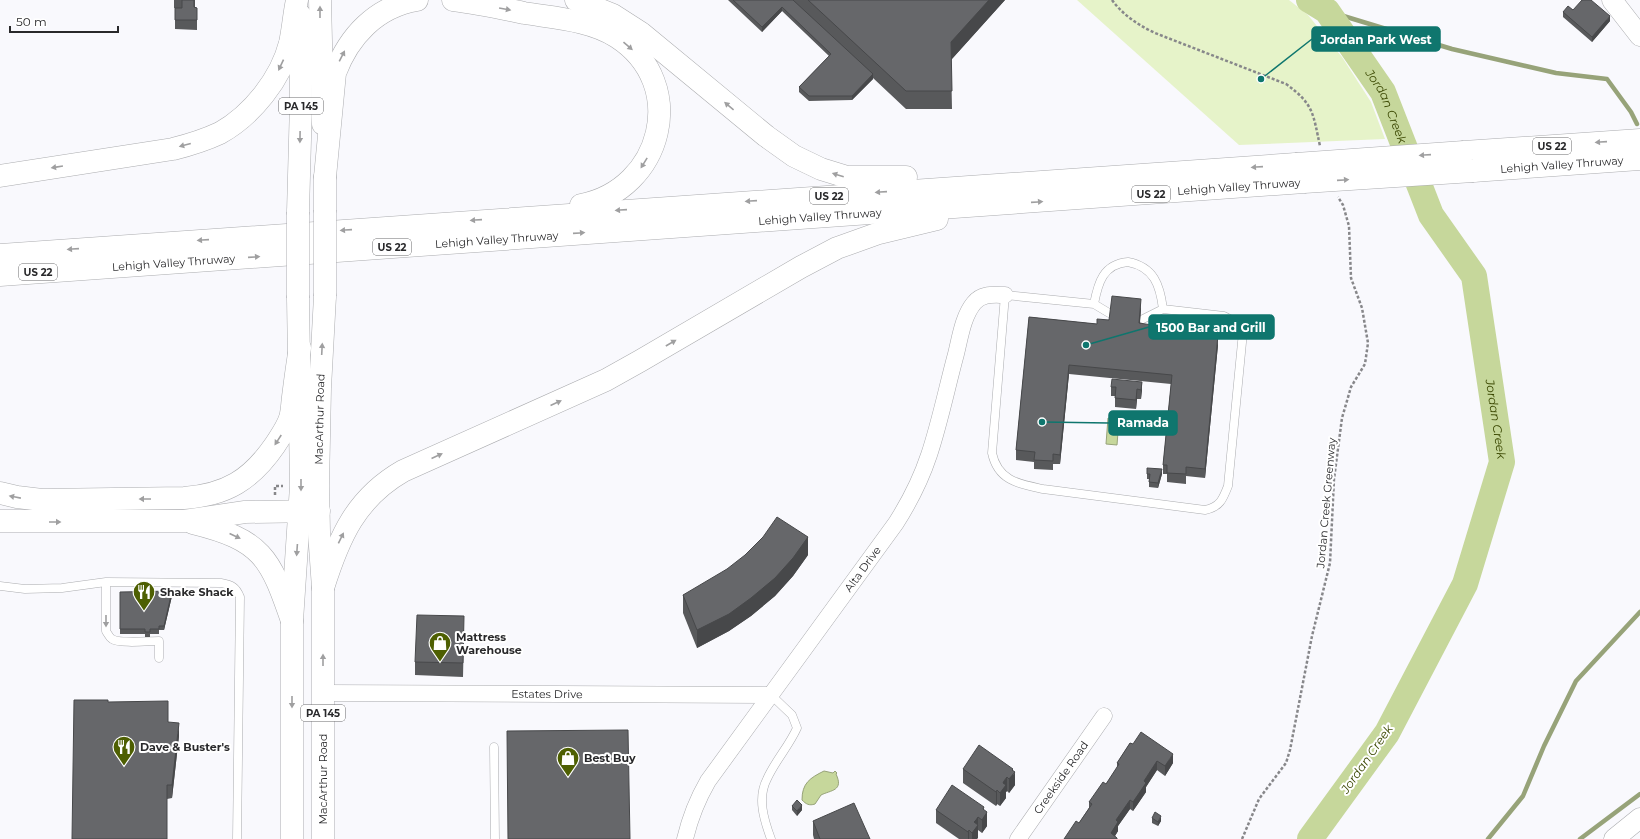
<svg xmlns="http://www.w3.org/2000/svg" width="1640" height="839" viewBox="0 0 1640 839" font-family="Montserrat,sans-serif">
  <rect width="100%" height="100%" fill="#f9f9fd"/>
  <path fill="#e6f3c9" d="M1077,0H1289L1308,15L1342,57L1371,102L1385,139L1239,145Z"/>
  <path fill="#c6d79b" stroke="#97a379" d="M1108,418L1119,419L1117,445L1106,444Z
    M824,771L833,773L835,771L837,773L836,774C844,791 831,790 821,795L815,804C809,806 806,804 802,800C802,783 810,778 824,771Z"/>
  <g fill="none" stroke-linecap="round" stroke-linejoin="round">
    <path stroke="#97a379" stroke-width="4.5" d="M1327,11L1452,49L1556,73L1607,79L1631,112L1637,124
      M1488,839L1523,796L1544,746L1576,681L1640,612
      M1580,839L1640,794"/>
    <path stroke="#c6d79b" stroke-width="26" id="s1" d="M1309,0L1327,11L1383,92L1431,215L1474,276L1502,462L1465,584L1387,733L1310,839"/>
    <g stroke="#abacaf" stroke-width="9">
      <path id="service" d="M1128,262C1154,267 1160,285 1163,309L1224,316L1237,323L1243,332L1228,486C1223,499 1220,507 1205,510L1043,489C1019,484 998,481 992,453L1005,295L1094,304C1098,283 1103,264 1128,262Z
        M1094,304L1109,313
        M1143,319L1163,309
        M106,582V631C108,634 109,637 112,639C120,644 149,641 159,641V658
        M0,586L25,589L62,588L106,582L221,583C232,585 236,587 240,597L237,839
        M771,695L792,715L797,728C789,746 775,761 767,779C757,798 764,820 771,839
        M494,747L495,839"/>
    </g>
    <g stroke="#abacaf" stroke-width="17">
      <g id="minor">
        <path id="s2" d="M323,693L771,695"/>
        <path id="s3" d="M685,839C690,818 697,800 708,781L896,523C910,501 921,479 929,455C940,422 947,387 956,354C960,338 963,316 974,303C982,293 994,295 1005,295"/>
        <path id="s4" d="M1018,839L1104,716"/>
      </g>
    </g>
    <g stroke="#abacaf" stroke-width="21">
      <path id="tertiary" d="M1612,0L1640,36
        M1614,839L1640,818"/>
    </g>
    <g stroke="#abacaf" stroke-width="23">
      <path id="primary" d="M320,0L323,124"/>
    </g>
    <g stroke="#abacaf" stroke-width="23">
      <g id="trunk">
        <path d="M325,177V210"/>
        <path d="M298,212L301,103L300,15"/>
        <path d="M292,839V621L301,486L298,298"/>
        <path id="s5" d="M323,839V588L319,532L318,486L320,388L325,296"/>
      </g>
    </g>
    <g stroke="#abacaf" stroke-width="23">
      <g id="motorway">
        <path d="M453,0C477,3 501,8 524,13C555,18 591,20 617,37C690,84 662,190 581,205"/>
        <path d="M576,0L613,15L641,33L766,136L794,156L821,169L847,177H906"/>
        <path d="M1464,152L1640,140"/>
        <path id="s6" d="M1473,171L1640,159"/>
        <path d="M0,176L173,149C189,145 205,140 220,133C252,115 281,79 290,43C293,29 294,14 297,0"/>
        <path d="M325,177L335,73C349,36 376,7 417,0"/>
        <path d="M0,255L1296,164"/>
        <path id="s7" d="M0,275L1304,182"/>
        <path d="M0,493L17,497L42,500L184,498C226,495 251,480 275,445C280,437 287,428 290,418C292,412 292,404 293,397C295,381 297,365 300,348"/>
        <path d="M0,521H184L245,512L319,511"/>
        <path d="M193,523C262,540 270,557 292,621"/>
        <path d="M323,588C339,537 356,498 403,471L606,380L640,361L801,267L837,248L879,233L937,219"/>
      </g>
    </g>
    <path stroke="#87878a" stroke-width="2.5" stroke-dasharray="3 2" stroke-linecap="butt" d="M1112,0C1123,15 1138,25 1155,33L1286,84C1314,104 1313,114 1320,146
      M275,495V486H283
      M1242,839L1259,799L1286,763L1290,750L1312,636L1330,563L1334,479L1342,418L1351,387L1365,364L1368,343L1362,308L1351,278L1349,226L1343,205L1338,197"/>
    <use href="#service" stroke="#fff" stroke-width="8"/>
    <use href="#minor" stroke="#fff" stroke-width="16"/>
    <use href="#tertiary" stroke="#fff" stroke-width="20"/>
    <use href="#primary" stroke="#fff" stroke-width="22"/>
    <use href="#trunk" stroke="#fff" stroke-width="22"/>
    <use href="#motorway" stroke="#fff" stroke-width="22"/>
    <g stroke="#abacaf" stroke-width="23" stroke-linecap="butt">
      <path id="trunk-bridge" d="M298,212V298
        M325,296V210"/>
    </g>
    <g stroke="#abacaf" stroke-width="23" stroke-linecap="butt">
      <path id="motorway-bridge" d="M1296,164L1464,152
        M1304,182L1473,171"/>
    </g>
    <use href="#trunk-bridge" stroke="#fff" stroke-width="22"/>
    <use href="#motorway-bridge" stroke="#fff" stroke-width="22"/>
  </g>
  <path fill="#58595b" d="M174,0H195V7L197,8V30L175,29V8H182H174Z
    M728,0H1005L951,60L952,109H906L873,78V79L852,100L809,101L799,92V87L829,56L782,11L762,32Z
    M1573,10L1610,21L1592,42L1563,17V12Z
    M1141,308L1140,323L1152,329L1218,345L1205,478L1186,476V484L1167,482V474H1163V465L1171,384L1069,374L1060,464H1053V470L1034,469V462L1016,460V450L1029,317L1097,324Z
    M1142,382L1141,399H1137L1136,409L1115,407V396H1111V387Z
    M1147,474H1162L1158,488L1149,487V479H1147Z
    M808,555L793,576L775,596L751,616L729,631L697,648L683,613V595Z
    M120,592L172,596L164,630H159V634H150V637H145V634H120Z
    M464,630L463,677L415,675V662Z
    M108,702L168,722L179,736L172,798L167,799Z
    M1130,743L1173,763L1165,776L1157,770L1146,787V792L1133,811L1130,809L1118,826V831L1115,836L1117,839L1079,823L1089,808V802L1106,784L1117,768V763Z
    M963,769L1013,770L1015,785L1009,793L1007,791L1006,792V798L1000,806L997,804L996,806L963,783Z
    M792,806L802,810L797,816L792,810Z
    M936,810H984L987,826L982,833L978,830L977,839H959L936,823Z
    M1152,818L1161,821L1158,826L1152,823Z
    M813,821L870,839H814L813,835Z"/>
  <path fill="#47484a" d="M989,0H1005L951,60V42Z
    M782,7V11L762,32V27Z
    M1610,16V21L1592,42V37Z
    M873,74V79L852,100V96Z
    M1141,299V308L1139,333V323Z
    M1218,335V345L1205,478V469Z
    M1069,365V374L1060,464V455Z
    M1142,382V391L1141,399V390Z
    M1137,389V399L1136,409V400Z
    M1162,469V474L1158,488V483Z
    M808,537V555L793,576L775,596L751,616L729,631L697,648V630Z
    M172,591V596L164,630V626Z
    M179,723V736L172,798V785Z
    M1173,754V763L1165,776V766Z
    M1157,761V770L1146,787V792L1133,811V802L1144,781Z
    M1013,769V775L1015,772V785L1009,793V779Z
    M1007,777V791L1006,792V798L1000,806V793L1003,783Z
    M997,790V804L996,806V792Z
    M1130,800V809L1118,826V831L1113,839L1111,833L1116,820Z
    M802,805V810L797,816V811Z
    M984,807V816L987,812V826L982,833V820L983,809Z
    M1161,816V821L1158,826V822Z
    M978,817V838L977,839H972V833L974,822Z
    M969,830V839H968V832Z"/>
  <path fill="#66676a" stroke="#47484a" d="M182,0H194V7L197,8V20H175V8H182Z
    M733,0H793L873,74L852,96H809L799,87L831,54L782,7L762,27Z
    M808,0H989L951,42L952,91H906Z
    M1582,0H1591L1610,16L1592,37L1563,12L1568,6L1573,10Z
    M1112,296L1141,299L1139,323L1152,325L1151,329L1218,335L1205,469L1186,467V474L1167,473V465H1163L1172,375L1069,365L1060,455L1053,454V461L1034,460L1035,452L1016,450L1029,317L1097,324V319L1109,320Z
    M1112,379L1142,382L1141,390L1137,389L1136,400L1115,398L1116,387H1111Z
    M1147,468L1162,469L1158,483L1149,482L1150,474H1147Z
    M777,517L808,537L793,558L775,578L751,598L729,614L697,630L683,595L727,569L745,555L763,537Z
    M172,591L164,626H159V629H150V632H145V629H120V592Z
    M417,615L464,616L463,663L415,662Z
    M74,700H108V702L168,701V722L179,723L172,785H167V839H72Z
    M628,730L630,839H508L507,731Z
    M1141,732L1173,754L1165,766L1157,761L1144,781L1146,783L1133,802L1130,800L1116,820L1118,822L1111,833L1117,838V839H1064L1076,821L1079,823L1092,804L1089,802L1103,782L1106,784L1119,764L1117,763L1130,743L1133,744Z
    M979,745L1013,769L1012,770L1015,772L1009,779L1007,777L1004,781L1003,783L1006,785L1000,793L997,790L996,792L963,769Z
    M952,785L984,807L983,809L987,812L982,820L978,817L976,820L974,822L978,825L972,833L969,830L968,832L936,810Z
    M797,800L802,805L797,811L792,806Z
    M854,803L870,839H820L813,821Z
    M1155,812L1161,816L1158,822L1152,818Z"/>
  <defs><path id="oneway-solid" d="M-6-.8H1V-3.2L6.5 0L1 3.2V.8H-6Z"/></defs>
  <g fill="#9f9fa0">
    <use href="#oneway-solid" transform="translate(505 9) rotate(10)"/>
    <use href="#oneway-solid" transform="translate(320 12) rotate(-90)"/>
    <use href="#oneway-solid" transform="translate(628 46) rotate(41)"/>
    <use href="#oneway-solid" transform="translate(342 56) rotate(-63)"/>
    <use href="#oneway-solid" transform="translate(281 65) rotate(115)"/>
    <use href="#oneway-solid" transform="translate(729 106) rotate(-140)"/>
    <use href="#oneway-solid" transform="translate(300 137) rotate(91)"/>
    <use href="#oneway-solid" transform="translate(1601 142) rotate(176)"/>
    <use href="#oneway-solid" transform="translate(185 145) rotate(165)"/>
    <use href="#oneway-solid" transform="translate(1425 155) rotate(176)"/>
    <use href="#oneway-solid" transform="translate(644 163) rotate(122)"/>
    <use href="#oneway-solid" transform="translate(57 167) rotate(171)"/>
    <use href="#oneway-solid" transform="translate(1257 167) rotate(176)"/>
    <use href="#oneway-solid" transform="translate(838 175) rotate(-163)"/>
    <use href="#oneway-solid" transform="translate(1343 180) rotate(-4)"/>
    <use href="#oneway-solid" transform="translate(881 192) rotate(176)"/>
    <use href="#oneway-solid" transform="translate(751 201) rotate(176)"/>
    <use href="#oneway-solid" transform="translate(1037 202) rotate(-4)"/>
    <use href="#oneway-solid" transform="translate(621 210) rotate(176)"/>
    <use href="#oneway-solid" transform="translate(476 220) rotate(176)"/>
    <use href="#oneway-solid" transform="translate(346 230) rotate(176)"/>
    <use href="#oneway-solid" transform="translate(579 233) rotate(-4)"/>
    <use href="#oneway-solid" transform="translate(203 240) rotate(176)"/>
    <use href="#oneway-solid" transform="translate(73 249) rotate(176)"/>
    <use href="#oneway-solid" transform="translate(254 257) rotate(-4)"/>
    <use href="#oneway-solid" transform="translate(671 343) rotate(-30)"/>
    <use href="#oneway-solid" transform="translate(322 349) rotate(-87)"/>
    <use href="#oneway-solid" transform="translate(556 403) rotate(-24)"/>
    <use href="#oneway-solid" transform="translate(278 440) rotate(123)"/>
    <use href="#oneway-solid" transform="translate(437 456) rotate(-24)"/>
    <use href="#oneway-solid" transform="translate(301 485) rotate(90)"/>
    <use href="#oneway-solid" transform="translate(15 497) rotate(-169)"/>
    <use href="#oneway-solid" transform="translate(145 499) rotate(180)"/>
    <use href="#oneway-solid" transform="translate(55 522)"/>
    <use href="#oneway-solid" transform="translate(235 536) rotate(25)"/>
    <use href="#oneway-solid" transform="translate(341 538) rotate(-64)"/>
    <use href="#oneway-solid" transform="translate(297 550) rotate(94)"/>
    <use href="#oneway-solid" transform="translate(106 621) rotate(90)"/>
    <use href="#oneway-solid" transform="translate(323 660) rotate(-90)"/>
    <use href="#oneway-solid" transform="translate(292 702) rotate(90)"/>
  </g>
  <defs>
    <g id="restaurant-pin" transform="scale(1.15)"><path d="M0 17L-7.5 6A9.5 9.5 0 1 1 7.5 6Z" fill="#4e5f02" stroke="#fff"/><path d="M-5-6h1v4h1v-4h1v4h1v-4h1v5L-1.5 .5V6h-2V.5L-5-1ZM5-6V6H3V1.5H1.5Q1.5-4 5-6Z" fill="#fff"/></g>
    <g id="shop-pin" transform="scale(1.15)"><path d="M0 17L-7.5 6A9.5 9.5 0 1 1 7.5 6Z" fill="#4e5f02" stroke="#fff"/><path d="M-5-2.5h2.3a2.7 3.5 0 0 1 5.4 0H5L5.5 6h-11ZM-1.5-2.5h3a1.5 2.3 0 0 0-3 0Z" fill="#fff"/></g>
  </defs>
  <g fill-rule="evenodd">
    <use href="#restaurant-pin" x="144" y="592"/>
    <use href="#shop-pin" x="440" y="643"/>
    <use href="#restaurant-pin" x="124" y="747"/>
    <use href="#shop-pin" x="568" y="758"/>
  </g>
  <g text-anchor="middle" stroke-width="4" stroke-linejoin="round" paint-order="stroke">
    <g fill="#fff" stroke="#69696b" stroke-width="1">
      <rect x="279" y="98" width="44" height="16" rx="3"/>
      <rect x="1533" y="138" width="38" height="16" rx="3"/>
      <rect x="1132" y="186" width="38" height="16" rx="3"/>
      <rect x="810" y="188" width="38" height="16" rx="3"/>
      <rect x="373" y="239" width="38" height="16" rx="3"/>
      <rect x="19" y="264" width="38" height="16" rx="3"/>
      <rect x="301" y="705" width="44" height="16" rx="3"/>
    </g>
    <g font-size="10" font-weight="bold" fill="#29292b">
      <text x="301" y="110">PA 145</text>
      <text x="1552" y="150">US 22</text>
      <text x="1151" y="198">US 22</text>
      <text x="829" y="200">US 22</text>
      <text x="392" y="251">US 22</text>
      <text x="38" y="276">US 22</text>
      <text x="323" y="717">PA 145</text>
    </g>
    <g font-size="11" fill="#29292b" stroke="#fff">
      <text dy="4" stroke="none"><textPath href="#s6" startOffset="89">Lehigh Valley Thruway</textPath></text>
      <text dy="4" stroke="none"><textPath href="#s7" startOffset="1242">Lehigh Valley Thruway</textPath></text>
      <text dy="4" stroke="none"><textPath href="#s7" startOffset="822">Lehigh Valley Thruway</textPath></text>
      <text dy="4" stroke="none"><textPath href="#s7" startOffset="498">Lehigh Valley Thruway</textPath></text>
      <text dy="4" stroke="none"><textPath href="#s7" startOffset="174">Lehigh Valley Thruway</textPath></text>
      <text dy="4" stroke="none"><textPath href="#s5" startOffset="420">MacArthur Road</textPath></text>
      <text transform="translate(1326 503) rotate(-85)" y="4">Jordan Creek Greenway</text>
      <text dy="4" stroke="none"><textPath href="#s3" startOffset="325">Alta Drive</textPath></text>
      <text dy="4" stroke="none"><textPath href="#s2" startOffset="224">Estates Drive</textPath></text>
      <text dy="4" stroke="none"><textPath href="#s4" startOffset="75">Creekside Road</textPath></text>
      <text transform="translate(323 779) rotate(-90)" y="4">MacArthur Road</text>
    </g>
    <g font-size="11" font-weight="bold" fill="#29292b" stroke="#fff" text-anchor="start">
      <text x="160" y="596">Shake Shack</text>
      <text x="456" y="641">Mattress<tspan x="456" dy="13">Warehouse</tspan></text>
      <text x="140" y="751">Dave &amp; Buster's</text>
      <text x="584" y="762">Best Buy</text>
    </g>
    <g font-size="12" font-style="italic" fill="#3a4701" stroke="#fff">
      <text dy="4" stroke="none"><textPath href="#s1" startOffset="134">Jordan Creek</textPath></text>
      <text dy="4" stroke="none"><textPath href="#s1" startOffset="471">Jordan Creek</textPath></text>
      <text transform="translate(1367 759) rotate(-55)" y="4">Jordan Creek</text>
    </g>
  </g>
  <path fill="none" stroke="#0f766e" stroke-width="1.5" d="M1261 79L1312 39M1086 345L1149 327M1042 422L1109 423"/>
  <g fill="#0f766e" stroke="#fff" stroke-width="1.5">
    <circle cx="1261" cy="79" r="4"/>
    <circle cx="1086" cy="345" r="4"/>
    <circle cx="1042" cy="422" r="4"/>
  </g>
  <g fill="#0f766e" stroke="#0f766e" stroke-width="1.5">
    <rect x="1312" y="27" width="128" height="24" rx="4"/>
    <rect x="1149" y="315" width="125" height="24" rx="4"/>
    <rect x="1109" y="411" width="68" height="24" rx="4"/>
  </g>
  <g font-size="12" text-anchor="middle" font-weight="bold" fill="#fff">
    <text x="1376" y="44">Jordan Park West</text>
    <text x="1211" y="332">1500 Bar and Grill</text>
    <text x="1143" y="427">Ramada</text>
  </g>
  <path d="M10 26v6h108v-6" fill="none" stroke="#29292b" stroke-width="2"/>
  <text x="16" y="26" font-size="12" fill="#29292b" stroke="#ffffff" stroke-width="3" paint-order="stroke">50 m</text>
</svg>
